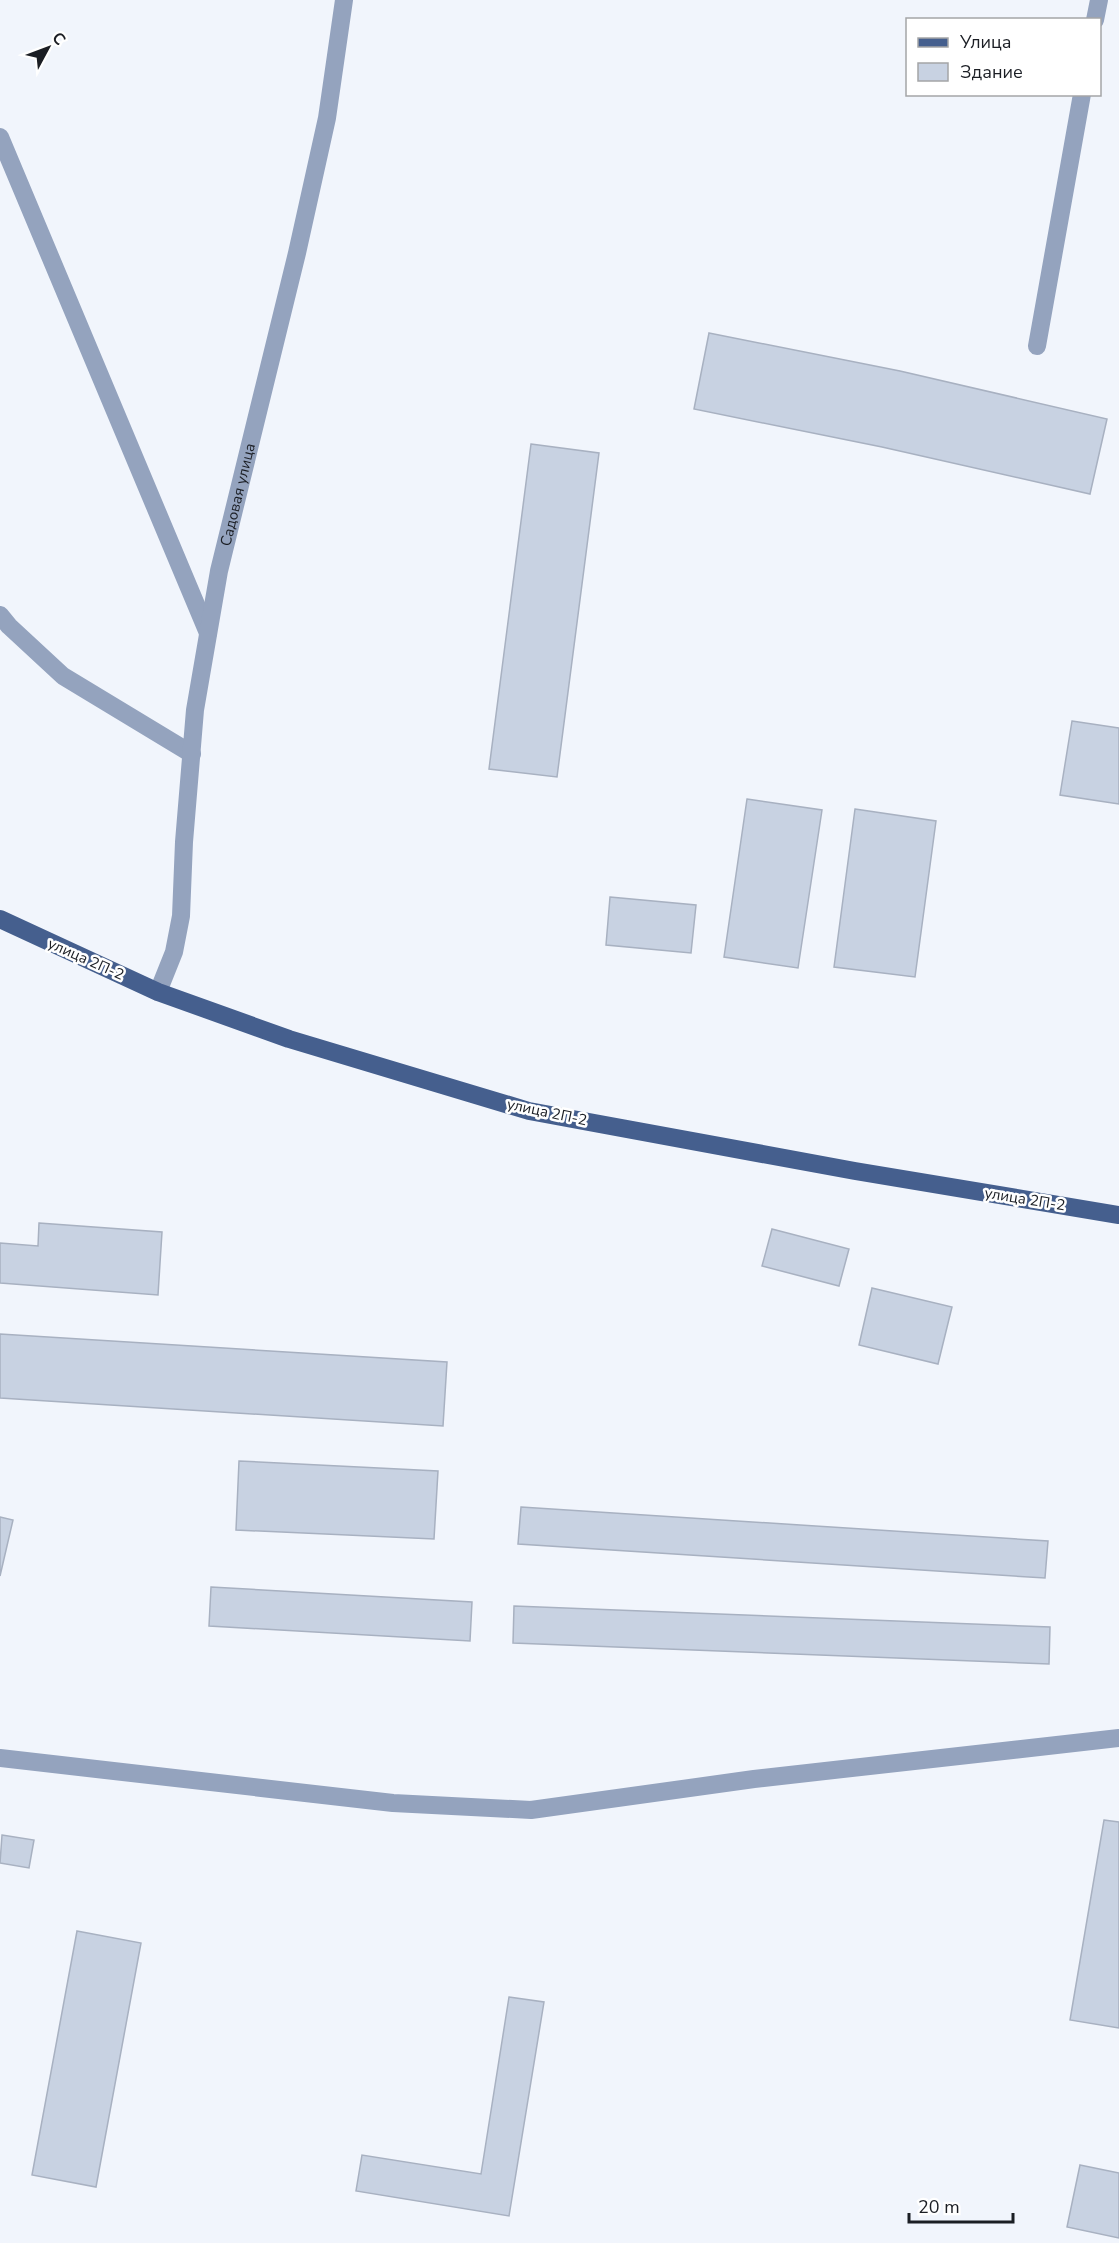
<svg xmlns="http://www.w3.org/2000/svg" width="1119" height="2243" viewBox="0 0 1119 2243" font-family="'Nunito Sans',sans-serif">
  <rect width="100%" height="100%" fill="#f1f5fc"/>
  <path fill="#c8d2e2" stroke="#a8b1c1" stroke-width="1.5" d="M709,333L900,371L1107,419L1090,494L882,447L694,409Z
    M531,444L599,453L557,777L489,769Z
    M1072,721L1119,728V804L1060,795Z
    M747,799L822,810L798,968L724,957Z
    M855,809L936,821L915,977L834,967Z
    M610,897L696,905L691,953L606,945Z
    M39,1223L162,1232L158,1295L0,1283V1243L38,1246Z
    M772,1229L849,1249L839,1286L762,1266Z
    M872,1288L952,1307L938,1364L859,1345Z
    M0,1334L447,1362L443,1426L0,1398Z
    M239,1461L438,1471L434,1539L236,1530Z
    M521,1507L1048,1541L1045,1578L518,1544Z
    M0,1517L13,1520L0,1576Z
    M211,1587L472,1602L470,1641L209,1626Z
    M514,1606L1050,1627L1049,1664L513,1643Z
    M1104,1820L1119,1822V2028L1070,2020Z
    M2,1835L34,1840L29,1868L0,1863Z
    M77,1931L141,1943L96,2187L32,2175Z
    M509,1997L544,2002L509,2216L356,2191L362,2155L481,2174Z
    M1080,2165L1119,2173V2238L1067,2227Z"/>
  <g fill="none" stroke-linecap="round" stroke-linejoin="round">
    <g stroke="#94a3be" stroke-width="18">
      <path d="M1095,20L1099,0"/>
      <path d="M0,137L208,633"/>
      <path d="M1037,346L1082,94"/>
      <path d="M0,615L9,626L63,676L192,754"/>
      <path id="s1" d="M158,992L174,952L181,916L184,842L195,710L219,571L297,253L327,118L344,0"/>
      <path d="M0,1758L393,1803L531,1810L754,1779L1119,1738"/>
    </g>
    <path stroke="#455f8e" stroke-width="18" d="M0,919L158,992L289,1039L529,1111L855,1171L1119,1215"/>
  </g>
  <g text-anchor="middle" stroke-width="5" stroke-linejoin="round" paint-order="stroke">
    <g font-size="15" fill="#1b1e24" stroke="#fff">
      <text dy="5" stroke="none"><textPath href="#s1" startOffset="506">Садовая улица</textPath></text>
      <text transform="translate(86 959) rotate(24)" y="5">улица 2П-2</text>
      <text transform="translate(547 1112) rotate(12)" y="5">улица 2П-2</text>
      <text transform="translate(1025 1199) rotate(9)" y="5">улица 2П-2</text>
    </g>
  </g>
  <rect x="906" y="18" width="195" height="78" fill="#ffffff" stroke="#a4a5a7" stroke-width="1.5"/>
  <rect x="918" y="38" width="30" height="9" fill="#455f8e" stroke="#a4a5a7" stroke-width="1.5"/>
  <text x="960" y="48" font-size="18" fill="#1b1e24">Улица</text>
  <rect x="918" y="63" width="30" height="18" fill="#c8d2e2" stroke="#a4a5a7" stroke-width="1.5"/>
  <text x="960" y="78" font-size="18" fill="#1b1e24">Здание</text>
  <g transform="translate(48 48) rotate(49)" stroke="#ffffff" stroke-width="4.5" paint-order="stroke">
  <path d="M0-4.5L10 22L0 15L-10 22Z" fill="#1b1e24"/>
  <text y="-9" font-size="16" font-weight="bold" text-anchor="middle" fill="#1b1e24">С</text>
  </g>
  <path d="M909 2213v9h104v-9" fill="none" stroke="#1b1e24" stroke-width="3"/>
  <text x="918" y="2213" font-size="18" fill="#1b1e24" stroke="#ffffff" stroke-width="4.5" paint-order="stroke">20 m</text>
</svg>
